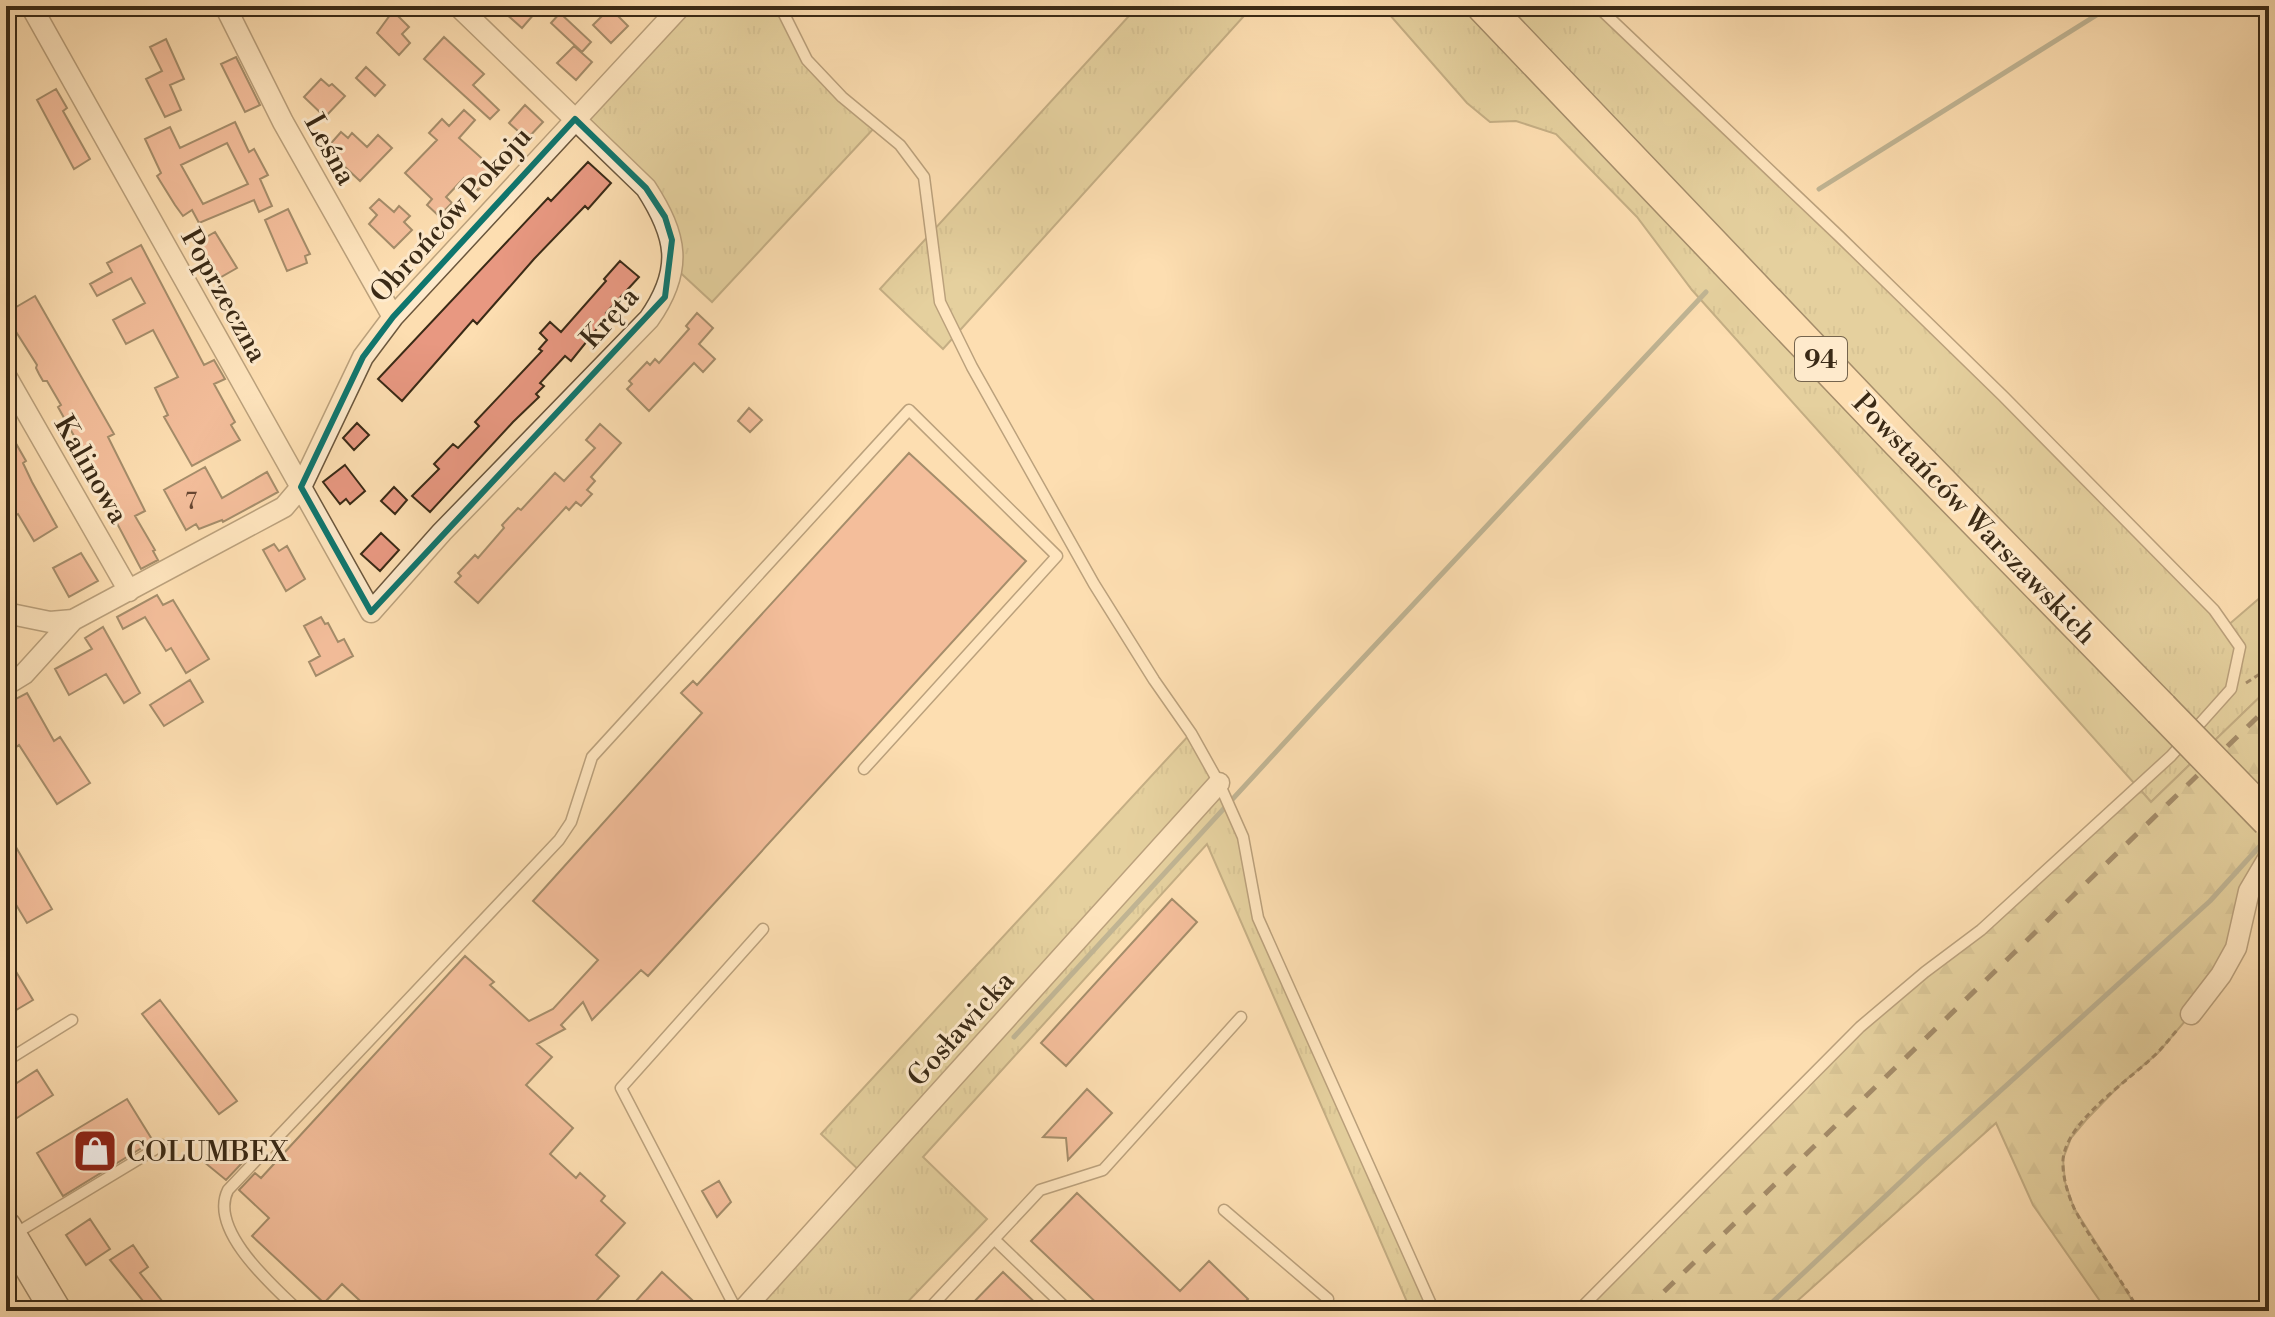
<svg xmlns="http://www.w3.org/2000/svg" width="2275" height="1317" viewBox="0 0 2275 1317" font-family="'Libre Bodoni',serif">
  <defs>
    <pattern id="grass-tufts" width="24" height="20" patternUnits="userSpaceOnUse" patternTransform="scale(2)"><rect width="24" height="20" fill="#c7bf87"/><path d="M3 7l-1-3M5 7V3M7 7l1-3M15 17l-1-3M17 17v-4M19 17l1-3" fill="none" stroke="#aca474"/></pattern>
    <pattern id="forest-firs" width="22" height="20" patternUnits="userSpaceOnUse" patternTransform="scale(2)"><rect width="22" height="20" fill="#c7bf87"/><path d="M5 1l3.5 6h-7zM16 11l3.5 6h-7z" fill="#aca474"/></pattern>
  </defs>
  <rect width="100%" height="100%" fill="#fddeb1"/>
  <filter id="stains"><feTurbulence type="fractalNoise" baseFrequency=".0025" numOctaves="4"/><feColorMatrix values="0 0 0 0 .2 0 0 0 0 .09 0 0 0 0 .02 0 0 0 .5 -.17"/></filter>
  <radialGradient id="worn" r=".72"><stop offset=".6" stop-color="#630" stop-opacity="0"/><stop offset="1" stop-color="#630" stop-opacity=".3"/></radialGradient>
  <path fill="url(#grass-tufts)" stroke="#80744e" stroke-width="2" d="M681,6H780L807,60L876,126L712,302L672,265L665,217L575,119Z
    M1138,6H1253L943,349L880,289Z
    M1382,6H1597L1839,236L2226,627L2269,590V688L2151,802L1692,290L1637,217L1556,134L1516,121L1490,122L1467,103Z
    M1191,733L1243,837L1259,918L1434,1311H1411L1207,844L923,1157L987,1219L899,1311H742L864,1175L821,1134Z"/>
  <path fill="url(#forest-firs)" stroke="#80744e" stroke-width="2" d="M2269,688V857L2244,919L2191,1014L2158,1053L2121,1084L2086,1120L2071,1138L2063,1159L2065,1182L2074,1208L2139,1311H2107L2033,1205L1996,1123L1786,1311H1578L1860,1027L1981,930L2138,787L2151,802Z"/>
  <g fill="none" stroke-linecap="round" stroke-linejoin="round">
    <path stroke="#778270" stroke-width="5" d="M1819,189L2111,6
      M1014,1037L1319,705L1706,292
      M1763,1311L1925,1159L2210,901L2269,836"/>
  </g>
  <path fill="#e89881" stroke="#3a2a16" stroke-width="2" fill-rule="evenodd" d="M497,6H541L522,28Z
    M610,8L628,26L611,43L593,25Z
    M393,11L409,27L402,34L410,43L399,55L377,33Z
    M560,13L591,42L582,52L551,23Z
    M444,37L484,74L473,85L499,110L490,119L424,59Z
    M166,39L184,79L170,85L181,110L165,117L146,79L162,71L150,47Z
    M574,46L592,62L576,80L557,63Z
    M236,57L260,105L245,112L221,64Z
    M366,67L385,85L375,96L356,78Z
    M321,79L329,86L332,84L345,96L325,117L304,97Z
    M56,89L67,108L63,111L90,159L74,169L37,100Z
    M525,105L543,122L527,139L509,123Z
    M464,110L475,120L459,138L496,171L478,190L464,178L446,197L452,203L439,216L427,205L432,199L405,173L437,140L429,133L442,119L449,126Z
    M235,122L249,152L254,149L268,175L260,179L272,206L259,212L254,200L199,223L192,210L183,216L175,205L157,176L161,173L145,139L170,127L180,148ZM227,143L248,184L203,204L181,165Z
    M341,132L348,138L352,133L367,147L378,135L392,148L360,181L326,149Z
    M588,162L611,183L588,209L585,206L534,259L477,324L473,320L402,401L378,379L548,198L551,201Z
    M379,199L394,212L399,206L410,216L404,222L412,230L394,248L369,224L377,215L370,208Z
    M288,209L310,254L305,256L307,263L287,271L265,220Z
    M215,232L237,268L214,281L196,243Z
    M141,245L204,365L214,360L225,379L214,384L235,422L231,425L240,440L192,466L164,417L168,415L155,388L178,377L153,330L126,344L113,320L145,303L131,278L97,296L90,284L112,272L107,263Z
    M620,261L639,277L606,313L608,315L571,361L565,356L540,383L544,386L536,394L539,397L513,422L430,512L412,496L439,469L434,464L453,444L458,448L479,426L475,422L542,351L539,349L547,340L540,333L550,322L561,332L606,281L604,279Z
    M35,296L114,434L108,437L145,511L135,516L155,550L153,551L158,560L141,569L110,510L114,508L58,407L61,405L47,381H43L39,374L36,368L37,365L6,316V313Z
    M697,313L713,328L699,344L715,359L703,372L694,363L649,411L627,389L632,384L629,381L647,362L650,365L655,359L659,363L689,329L686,326Z
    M749,408L762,420L750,432L738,421Z
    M357,423L369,435L354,450L343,438Z
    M600,424L621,443L591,477L595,481L587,490L592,494L581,506L576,502L569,510L566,507L478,603L455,582L461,576L458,573L475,555L478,558L504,528L502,525L518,508L521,510L555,473L564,481L595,448L586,440Z
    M6,426L26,461L23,463L32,482L57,527L34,541L18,514L6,521Z
    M909,453L1026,561L648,976L641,970L592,1020L583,1002L561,1025L565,1029L537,1044L552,1057L526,1085L573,1128L550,1154L576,1178L580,1173L605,1196L601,1201L625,1223L596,1255L619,1276L587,1311H371L342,1284L324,1303L252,1236L269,1218L239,1190L255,1173L261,1178L465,956L494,982L490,985L529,1021L553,1009L598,960L533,901L702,713L681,693L693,681L697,685Z
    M345,465L365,491L350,504L346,499L340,504L323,482Z
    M205,467L222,498L267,472L278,492L223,522L222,520L199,529L196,524L186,530L164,490Z
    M394,487L407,500L395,514L381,501Z
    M381,533L399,550L380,571L361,554Z
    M274,544L279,551L287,546L305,579L286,591L263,550Z
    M81,553L98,581L69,597L53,568Z
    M157,595L163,605L173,600L209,659L186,673L171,648L166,651L145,617L123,629L117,617Z
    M321,617L325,624L328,623L338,642L344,639L353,656L316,676L309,662L320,656L304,626Z
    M103,627L140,693L124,703L106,674L69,695L55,669L92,649L85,638Z
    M190,680L203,702L164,726L150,705Z
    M27,693L54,741L60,737L90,783L57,804L19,745L15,748L6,731V704Z
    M6,830L52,909L27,923L6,888Z
    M1172,899L1197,922L1066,1066L1041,1043Z
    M6,955L33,1000L6,1016Z
    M160,1000L237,1101L219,1114L142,1014Z
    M37,1070L53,1095L6,1125V1090Z
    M1087,1089L1112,1113L1068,1160L1066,1138L1043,1137Z
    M127,1099L153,1141L63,1196L37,1153Z
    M221,1143L243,1162L226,1180L204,1162Z
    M719,1181L731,1202L717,1217L702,1191Z
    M1077,1193L1180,1291L1209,1261L1248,1299L1237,1311H1105L1031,1241Z
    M90,1219L110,1249L86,1265L66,1235Z
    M133,1245L148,1267L140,1273L170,1311H151L110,1260Z
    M662,1272L704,1311H627Z
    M1003,1272L1044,1311H965Z"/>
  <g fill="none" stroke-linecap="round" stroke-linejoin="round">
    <g stroke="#6b573d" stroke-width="13">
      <path id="lane" d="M780,6L807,60L842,97L900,145L924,177L940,302L972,367L1094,584L1154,680L1191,733L1219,783L1243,837L1258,918L1434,1311
        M6,1061L72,1020
        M1224,1210L1328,1299L1317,1311
        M13,1235L162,1145
        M994,1239L1069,1311
        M299,1311C273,1286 208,1230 228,1190L559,840L571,822L592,757L909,410L1057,556L864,769
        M737,1311L621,1088L763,929
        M927,1311L1040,1190L1103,1170L1241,1017
        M1578,1311L1860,1027L1925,972L1981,930L2171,756L2231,689L2240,647L2214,610L2003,396L1839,236L1597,6"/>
    </g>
    <g stroke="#6b573d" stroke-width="23">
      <path id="street" d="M31,6L371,612L442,532L649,319C684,269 677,236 646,188L458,6
        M225,6L283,122L393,317
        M6,376L129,591
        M6,613L50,622L73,620L284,507L301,487L363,357L393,317L681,6
        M6,685L24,674L73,620
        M2191,1014L2221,975L2236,948L2249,891L2269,857
        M742,1311L1219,783"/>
    </g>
    <g stroke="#3a2a16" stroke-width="33">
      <path id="secondary" d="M6,1227L56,1311"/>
    </g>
    <g stroke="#3a2a16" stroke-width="37">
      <path id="primary" d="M1484,6L1899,441L2161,709"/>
    </g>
    <path stroke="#3a2a16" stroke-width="3" stroke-dasharray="6 4" stroke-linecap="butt" d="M2246,683L2269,668
      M2139,1311C2120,1276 2091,1242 2074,1208C2068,1195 2062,1175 2063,1160C2066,1120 2132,1079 2158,1052C2165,1045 2171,1037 2178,1029"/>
    <use href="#lane" stroke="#feeacc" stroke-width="10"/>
    <use href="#street" stroke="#feeacc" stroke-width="20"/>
    <use href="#secondary" stroke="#feeacc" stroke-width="30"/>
    <use href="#primary" stroke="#fddeb1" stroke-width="34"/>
    <path stroke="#3a2a16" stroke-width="5" stroke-dasharray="14 14" stroke-linecap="butt" d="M1644,1311L2269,706"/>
    <g stroke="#3a2a16" stroke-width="37" stroke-linecap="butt">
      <path id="primary-bridge" d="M2161,709L2269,820"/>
    </g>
    <use href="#primary-bridge" stroke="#fddeb1" stroke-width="34"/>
  </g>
  <path d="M0 0H2275V1317H0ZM575,119L646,188L665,217L672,240L665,297L371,612L301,487L363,357L393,317Z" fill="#fddeb1" fill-opacity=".55" fill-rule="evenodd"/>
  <path fill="none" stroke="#0f766e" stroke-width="6" stroke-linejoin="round" d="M575,119L646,188L665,217L672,240L665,297L371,612L301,487L363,357L393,317Z"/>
  <defs>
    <g id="shop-square" transform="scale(2.3)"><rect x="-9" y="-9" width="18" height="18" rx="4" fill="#8f2418" stroke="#feeacc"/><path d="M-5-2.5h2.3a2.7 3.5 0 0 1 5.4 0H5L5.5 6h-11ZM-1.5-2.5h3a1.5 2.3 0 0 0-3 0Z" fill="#fff"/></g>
  </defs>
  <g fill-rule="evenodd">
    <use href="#shop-square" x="95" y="1151"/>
  </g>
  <g text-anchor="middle" stroke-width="6" stroke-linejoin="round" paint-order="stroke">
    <g font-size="24" fill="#664631">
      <text x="191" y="509">7</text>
    </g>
    <rect fill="#feeacc" stroke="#75644d" stroke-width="2" x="1795" y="337" width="52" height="44" rx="6"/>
    <g font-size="26" font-weight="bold" fill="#3a2a16">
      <text x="1821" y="368">94</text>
    </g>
    <g font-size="28" fill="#3a2a16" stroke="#feeacc">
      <text transform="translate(331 149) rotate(61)" y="10">Leśna</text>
      <text transform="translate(450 214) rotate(-48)" y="10">Obrońców Pokoju</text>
      <text transform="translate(225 295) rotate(61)" y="10">Poprzeczna</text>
      <text transform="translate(609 317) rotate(-48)" y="10">Kręta</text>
      <text transform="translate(92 469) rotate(60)" y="10">Kalinowa</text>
      <text transform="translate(1975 518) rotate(46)" y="10">Powstańców Warszawskich</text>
      <text transform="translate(960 1028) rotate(-48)" y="10">Gosławicka</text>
    </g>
    <g font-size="28" fill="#3a2a16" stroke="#feeacc" text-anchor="start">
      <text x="126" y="1161">COLUMBEX</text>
    </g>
  </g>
  <rect width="2275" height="1317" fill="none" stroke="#fddeb1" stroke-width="32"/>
  <rect x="8" y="8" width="2259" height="1301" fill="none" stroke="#3a2a16" stroke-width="4"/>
  <rect x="16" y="16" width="2243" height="1285" fill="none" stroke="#3a2a16" stroke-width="2"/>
  <rect width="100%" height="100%" filter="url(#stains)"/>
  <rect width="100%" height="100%" fill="url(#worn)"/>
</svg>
